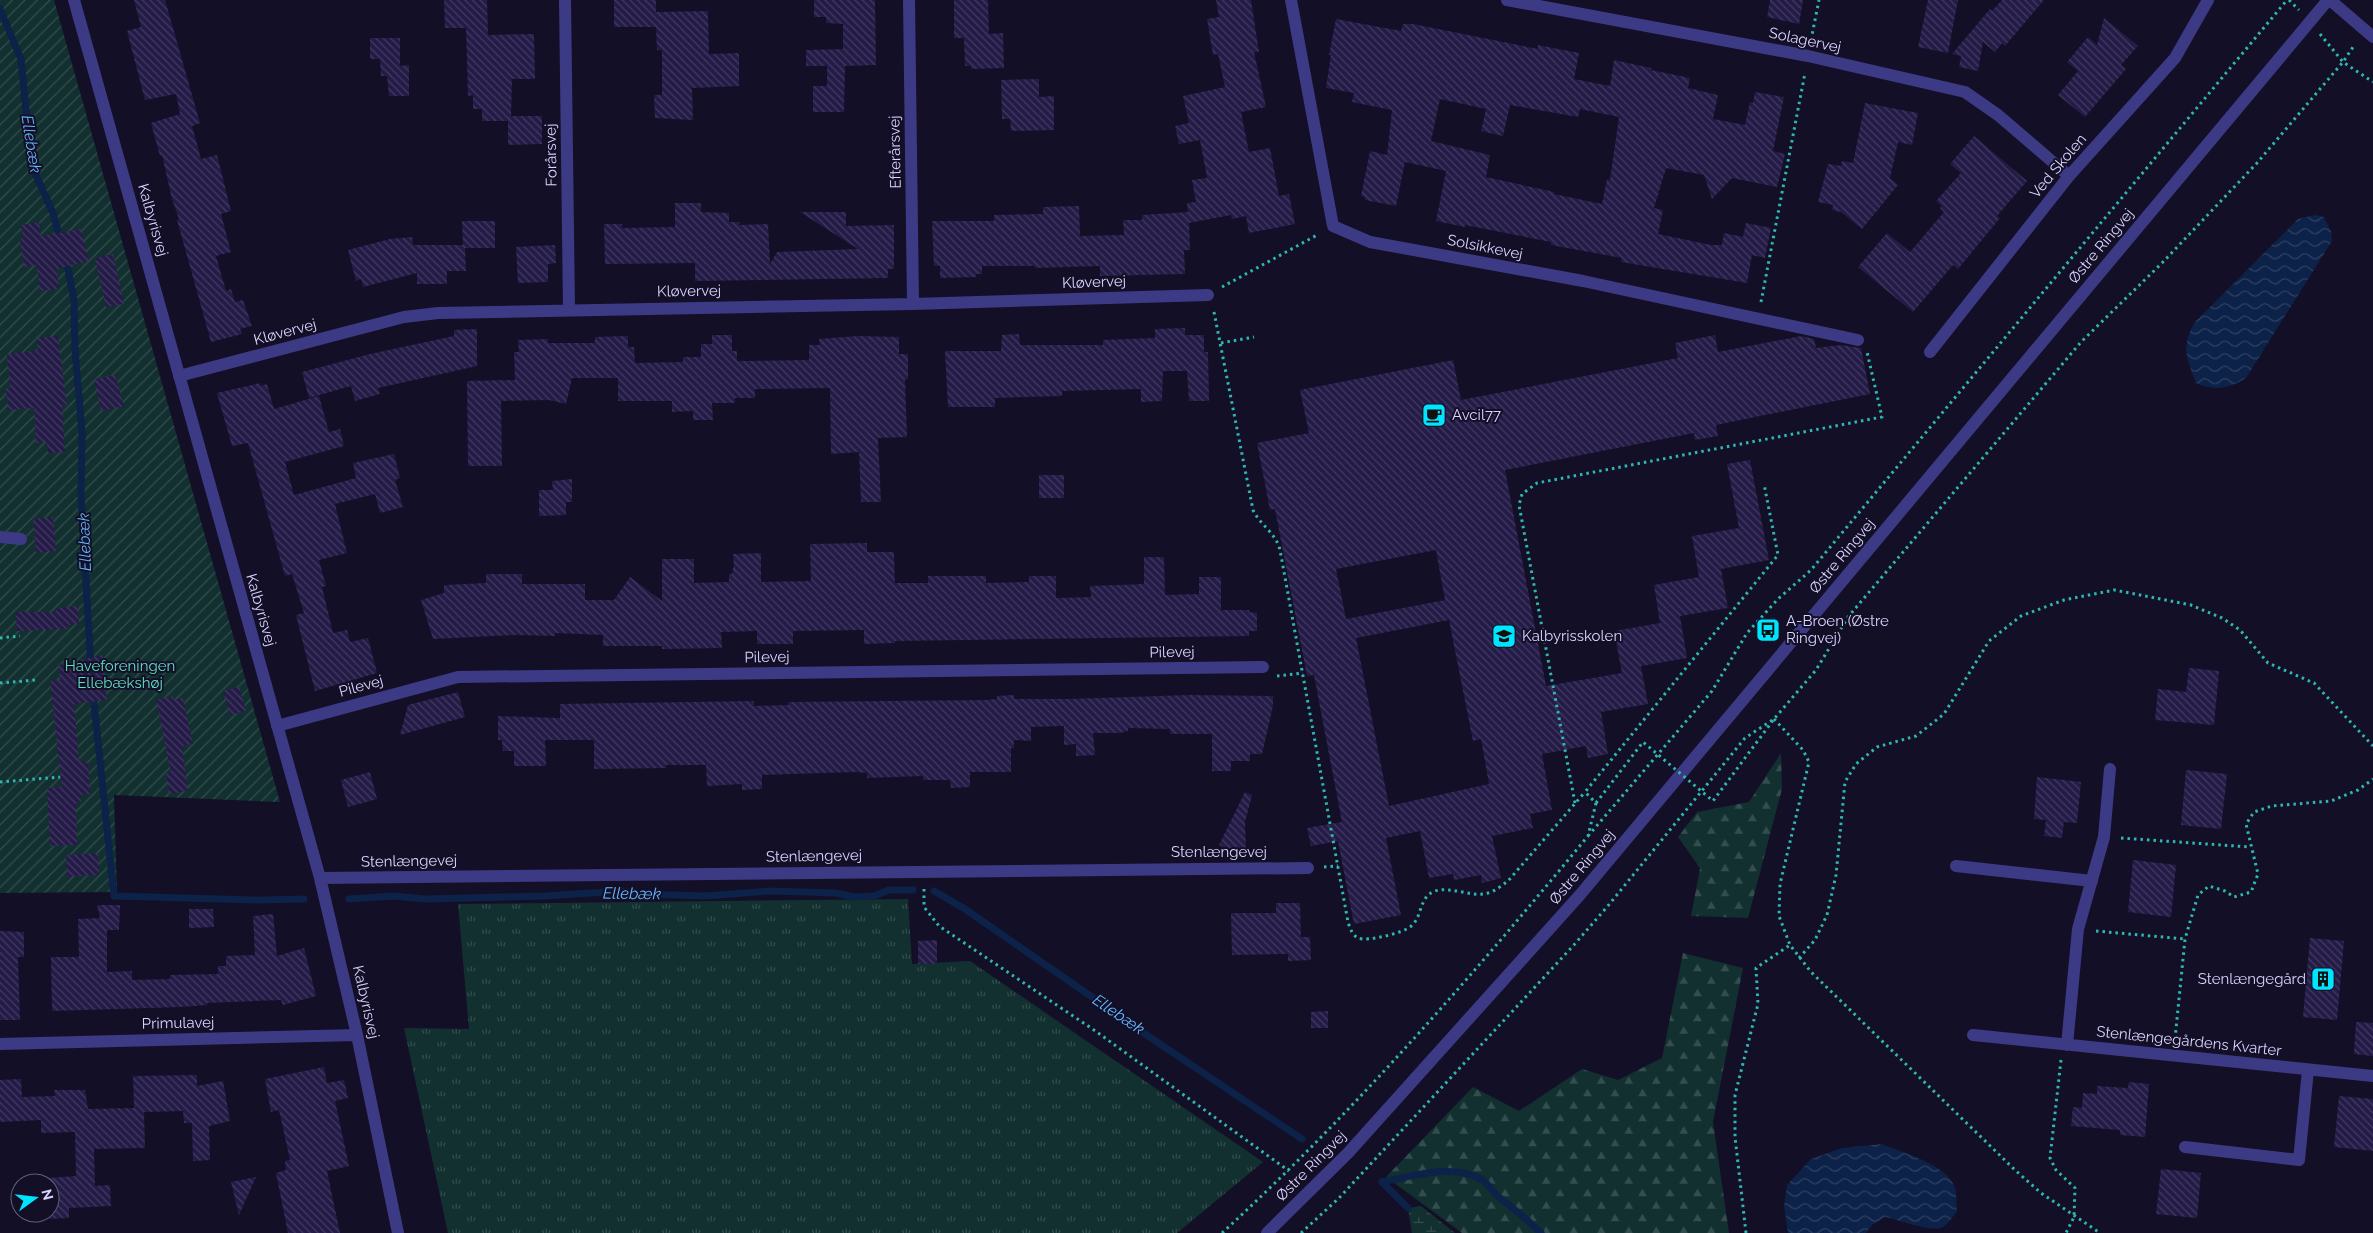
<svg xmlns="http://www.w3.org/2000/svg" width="2373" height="1233" viewBox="0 0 2373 1233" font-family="Raleway,sans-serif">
  <defs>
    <pattern id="forest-firs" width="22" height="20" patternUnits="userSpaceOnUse" patternTransform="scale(1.25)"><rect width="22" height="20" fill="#12302f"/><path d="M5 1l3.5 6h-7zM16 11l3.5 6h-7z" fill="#344d4e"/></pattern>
    <pattern id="wetland-marsh" width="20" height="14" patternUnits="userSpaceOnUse" patternTransform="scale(1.25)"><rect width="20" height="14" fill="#12302f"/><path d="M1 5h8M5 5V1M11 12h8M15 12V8" fill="none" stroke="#344d4e"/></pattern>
    <pattern id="park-tufts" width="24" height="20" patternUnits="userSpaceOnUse" patternTransform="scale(1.25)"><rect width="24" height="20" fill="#12302f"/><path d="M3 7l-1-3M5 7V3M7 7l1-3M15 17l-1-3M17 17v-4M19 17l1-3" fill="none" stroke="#344d4e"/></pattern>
    <pattern id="garden-furrows" width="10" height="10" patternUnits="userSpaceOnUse" patternTransform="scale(1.25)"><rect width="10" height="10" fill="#12302f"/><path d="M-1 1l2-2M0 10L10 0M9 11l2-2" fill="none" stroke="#344d4e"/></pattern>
    <pattern id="water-waves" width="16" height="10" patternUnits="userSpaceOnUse" patternTransform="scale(1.25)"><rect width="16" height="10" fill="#0c2248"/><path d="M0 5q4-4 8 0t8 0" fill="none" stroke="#2f4163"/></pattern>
    <pattern id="building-back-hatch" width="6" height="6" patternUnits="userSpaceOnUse" patternTransform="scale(1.25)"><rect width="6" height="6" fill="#241b47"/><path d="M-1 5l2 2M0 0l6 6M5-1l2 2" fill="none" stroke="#433b63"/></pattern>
  </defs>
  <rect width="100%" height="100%" fill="#130f26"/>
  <path fill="url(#forest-firs)" d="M1781,753L1782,789L1748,918L1691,916L1700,868L1678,837L1697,812L1749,802Z
    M1683,953L1743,968L1713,1122L1729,1233H1462L1386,1177L1473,1087L1519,1111L1582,1069L1618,1080L1662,1058Z"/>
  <path fill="url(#wetland-marsh)" d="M1421,1206L1455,1233H1412L1408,1208Z"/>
  <path fill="url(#park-tufts)" d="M908,899L912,964L970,961L1263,1162L1177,1233H448L404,1028L469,1029L458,904Z"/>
  <path fill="url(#garden-furrows)" d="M0,0H54L280,802L114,795L117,892L0,893Z"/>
  <path fill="url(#water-waves)" d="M2315,215L2324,217L2331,231L2332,241L2246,378C2229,389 2215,391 2196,383C2186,356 2181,350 2194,323L2298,219Z
    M1881,1144C1902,1152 1948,1165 1955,1188C1957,1194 1956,1204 1957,1211C1953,1216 1949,1223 1943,1227C1931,1233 1900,1220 1885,1217L1872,1225L1866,1233H1788L1784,1206L1787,1185L1811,1159L1842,1148Z"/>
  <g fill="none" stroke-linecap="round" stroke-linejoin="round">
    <path stroke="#0c2248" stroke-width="7" d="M0,9L21,59L29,140L35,173L53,213L61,242
      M66,259L74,300L75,350L82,432L81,496L91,667
      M93,693L114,896L258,900L304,899
      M934,891L965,909L1151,1038L1302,1139
      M349,899L394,896L425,899L545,896L622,891L643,894L705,896L769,891L836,893L854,897L874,896L889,890H913
      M1382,1182C1413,1176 1456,1162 1484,1181C1490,1186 1494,1194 1500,1198C1514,1209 1528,1220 1541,1233
      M1382,1182L1408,1208"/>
  </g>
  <path fill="url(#building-back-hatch)" fill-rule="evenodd" d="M134,0H165L200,123L192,126L201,159L217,155L231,211L221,214L231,252L216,256L226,291L231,289L235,302L243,300L252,326L240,329L242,334L211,342L177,220L179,219L172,199L162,155L160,156L151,123L180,114L176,94L145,100L127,31L141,27Z
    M444,0H487L488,35L534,34L535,79H512L511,116H542V144L508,145V121H482V109H473V95L468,96L466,28H445Z
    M614,0H656V12L708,11L709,54L739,53V86L692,88L693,120L655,118L654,95H662V50H657L656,27H614Z
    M814,0H875L876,65L845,66L844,112H813V86H827V66H806V50L843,49V24L826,23V17H814Z
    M954,0H988L989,34L1003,33L1004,68L971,69V66H965L964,38H954Z
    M1216,0H1251L1259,52H1254L1266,107L1241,112L1249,152L1270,148L1279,196L1289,194L1295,224L1249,233L1246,216L1232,219L1231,215L1189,223V221L1190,250H1184L1185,274L1100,276V266L1035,268V266H982V274H976V277L940,278V266H934L932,221H994V215L1043,214V207L1079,206L1080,236L1124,235L1123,220H1142V215L1188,212L1187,203L1196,202L1192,180L1207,178L1200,140L1179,144L1175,126L1189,123L1183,96L1225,87L1218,54L1213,55L1207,19L1219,17Z
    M1770,0H1803L1799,24L1767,17Z
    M1928,0H1958L1948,53L1918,47Z
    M2002,0H2044L2005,46L2002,43L1995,52L1983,42L1978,71L1959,67L1961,56L1952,54L1990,9L1992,11Z
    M2104,18L2138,46L2121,65L2126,69L2085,117L2058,95L2078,71L2067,62L2088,37L2097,45Z
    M1336,19L1401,31L1403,24H1413L1538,49V45L1579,53L1574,79L1610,86L1614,60L1651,68V70L1690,78L1688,88L1718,95L1713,119L1745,125L1750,102L1753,103L1755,92L1784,97L1773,151L1785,154L1777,187L1732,178L1712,199L1704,175L1666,168L1654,208L1663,210L1658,234L1711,245H1722L1724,233L1743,237L1746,223L1771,228L1765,258L1752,255L1747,283L1621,262L1622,258L1551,245V242L1465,225V227L1436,221L1446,171L1405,162L1396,206L1365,200V197L1361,196L1370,151L1387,155L1392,110L1352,102L1354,93L1326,88L1331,55H1329ZM1440,99L1486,109L1481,131L1503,136L1510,105L1578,117L1580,109L1619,117L1610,180L1607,179L1602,204L1554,194V192L1486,177L1490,155L1431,141Z
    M370,38H400V66L409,65V96H389L387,76H381L380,59H370Z
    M1039,79V97L1054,96V130L1011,131L1010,119H1002L1001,80Z
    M1865,103L1918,113L1912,145L1898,142L1890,178L1898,185L1862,229L1841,212L1832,210L1833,205L1818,202L1828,164L1841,166L1842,161L1853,163Z
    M1974,136L2027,181L1997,216L2000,218L1958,269L1953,265L1913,312L1858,267L1887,233L1910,252L1944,212L1940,208L1942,206L1936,201L1961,173L1950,164Z
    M675,203H701V212L729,213V222H740L739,225L768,224L770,264L777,252L858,249L800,212H846V226L894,225V269H888V278L695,281V263L605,264L604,224H622V228L675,227Z
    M462,221H495V248H465L466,271H447V284H417V273L363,287L361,279L356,281L348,250L390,239L412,237L413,245H463Z
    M39,222L41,236L81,229L89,261L57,269L59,289L40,291L37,265L24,267L20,240L23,239L21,225Z
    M555,245L556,263L548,264V282L518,283L516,247Z
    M113,254L124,304L106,307L95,258Z
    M1185,328V335H1204V352H1208L1209,401H1189L1187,371H1163L1162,401L1141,402V389L1062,391V396L995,398V407H948L945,351H1001L1002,335L1019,334L1020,345H1103V340L1155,338V329Z
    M477,329V366L378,388L380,394L355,401L351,386L309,398L302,372L370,354L454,336V330Z
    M712,335H732V351H737V361L809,360V345H820L819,339L857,336L899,337V354H908V379H905L907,437L878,438L881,502H861L859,452L831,454L830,388L755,389V398H735V403H712L713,420H693V411L672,412V401H618V378H572L566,404L549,400L501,401L502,466H468L467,381L515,380L514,352H519L518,340L548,339V343H595V337L628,336V347H634L635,363L683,362V357H701V344H712Z
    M1715,335L1718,352L1801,336L1814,339L1816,348L1841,345L1861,348L1870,394L1716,425L1718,436L1695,440L1694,433L1505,470L1546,686L1622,673L1614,631L1660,623L1654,585L1699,577L1692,536L1739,528L1727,464L1750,460L1769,560L1721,569L1728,608L1680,616L1687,658L1641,666L1648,704L1601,712L1608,754L1588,758L1586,746L1542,754L1552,810L1530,814L1533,828L1492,836L1501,878L1482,883L1481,875L1454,880L1453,874L1429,878L1420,831L1386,838L1401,915L1354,924L1338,841L1311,846L1307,828L1342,822L1314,675L1307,676L1275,509L1270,510L1257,443L1309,433L1300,390L1453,360L1461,400L1678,358L1675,343ZM1436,550L1445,600L1346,619L1336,569ZM1449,620L1473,741L1481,739L1489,784L1389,806L1356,638Z
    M58,336L67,405H62L65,452L48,453L47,442L36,443L34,408L8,410L6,388H10L7,354L38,350L37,338Z
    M115,375L124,406L101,411L94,379Z
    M260,383V386L267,384L274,409L319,396L329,432L340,429L344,446L285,462L294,495L356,478L353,463L394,454L400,478L395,480L403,507L380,513L375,494L335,504L347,553L319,560L326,586L322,587L333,633L347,630L350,642L368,638L377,673L315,691L296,615L304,613L292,574L285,576L248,443L232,446L217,393Z
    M1039,475H1064V498H1039Z
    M572,479V502H566V515L539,516V490H553L552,481Z
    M53,517L56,551L36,553L33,519Z
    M867,543V552H894L895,583H928V576H986V583L1029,582V576H1056V598L1091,597L1090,586L1144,584V557H1164L1165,595L1199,594V577H1221V610H1249V612L1257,613V631H1249V636L895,641V643L864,644V630L793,631V644H757V631L721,632L722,648L662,649V646H603V635L555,633V636L516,635L433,639L421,600L444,593V585L486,583V574H522V584H585V600H614L630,577L662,601V559H694V583L729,582V574H732L734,564L733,554L761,553V582L811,581L810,544Z
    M78,606L79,624L68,625V629L17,631L16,612H56V608Z
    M102,655L106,677H104L107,700L74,704L79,761H88L90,794L81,795V802H76L77,845L50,846L47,788L62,787L50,681L60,680L59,665Z
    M2189,668L2219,671L2214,725L2155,720L2158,689L2186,692Z
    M239,687L246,711L230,715L223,691Z
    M458,692L465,717L400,735L408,705Z
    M1014,695V699H1070L1190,695L1273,696V706L1262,754H1250V761H1231V771H1212V734H1170V729L1128,728V731L1120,733H1093L1095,755L1076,756V744L1064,745V726L1031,727V741L1014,740V748H1011V772H970V787L951,788L950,780H923V776L867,778V773L854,772L762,775V789L742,790V784L707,786L706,765H666V768L594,769V740H545L546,766H514V751H503L502,740H498V716L560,718V704L754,701V706L789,705L788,702L986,700L997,699V696Z
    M173,696L174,700L183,698L193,744L182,746L188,791L169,794L166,772H171L156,700Z
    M2186,770L2227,774L2221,829L2181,825Z
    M370,772L377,799L348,807L341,780Z
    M2037,777L2081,782L2077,823L2064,822L2062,838L2044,836L2046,820L2034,819Z
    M1245,792L1252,795L1245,822L1246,853H1235L1219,845Z
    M98,853L99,875L67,877L66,855Z
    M2133,860L2176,865L2171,917L2128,912Z
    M1276,903H1300L1301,937H1310L1311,960L1288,961V954L1232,955L1231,913H1276Z
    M97,905H120L119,930H107V972L132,971V980L170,979V975L218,974V966H226V956L255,955L253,916L273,914L277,956L304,948L316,996L283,1005L281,1000L207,1003V1005L181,1007L52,1011L51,957H79L78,919L100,918Z
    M189,909H213L214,927L189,928Z
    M0,931L24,932V957H18L20,1020H0Z
    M2310,938L2344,941L2337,1020L2303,1017Z
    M937,940V964H918V941Z
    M1328,1011V1028H1311V1012Z
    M2356,1022L2373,1023V1056L2354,1054Z
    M324,1067L327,1083L344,1080L348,1098L335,1101L349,1166L327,1171L340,1233H288L276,1173L286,1170L285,1161L290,1160L279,1110L271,1112L265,1079Z
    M197,1075V1086L223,1081L230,1121L209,1126L210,1160L193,1161L192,1123H184L183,1111L144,1112L145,1148L94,1149L95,1186L110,1185L111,1206L69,1208V1218L49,1219L50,1183H47V1178L76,1176L75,1132L41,1133V1120L0,1122V1080L21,1079L22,1097L55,1096L54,1090H85L88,1109L134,1108L133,1076Z
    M2129,1082L2149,1084L2145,1137L2120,1135V1130L2071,1126L2073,1107L2082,1108L2083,1093L2097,1094V1086L2128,1088Z
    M2339,1096L2373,1099V1151L2334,1147Z
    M2161,1169L2201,1173L2197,1218L2156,1214Z
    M256,1177L239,1215L231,1182Z"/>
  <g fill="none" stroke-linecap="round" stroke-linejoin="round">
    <path stroke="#2fb8b0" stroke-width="3" stroke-dasharray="2.5 4" stroke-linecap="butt" d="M2289,0L2299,10
      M2320,34L2343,62L2373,82
      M1811,40L1819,0
      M1222,287L1319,234
      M1761,302L1805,73
      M1214,312L1253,510C1260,525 1276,533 1280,550L1348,922C1350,928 1352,935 1358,938C1367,942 1402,933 1410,927C1423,918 1418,897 1435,891C1452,886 1472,898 1488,893C1496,891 1502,885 1508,881L1585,792
      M1221,343L1254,337
      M0,638L20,636
      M1277,676L1303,673
      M0,683L36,680
      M1774,719L1803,750L1809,762L1780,884L1779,916L1790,945L1811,972L2015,1170L2041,1193L2100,1233
      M0,782L60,777
      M1575,803L1519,505L1522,494L1537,483L1882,417L1867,352
      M1588,836L1712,691L1747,633L1778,599L1811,570L2287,0
      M2121,838L2250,847
      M1324,867L1338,866
      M924,889V907L939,926L1094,1030L1289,1171
      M2096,931L2185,939
      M1799,958L1815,940L1827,915L1836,875L1845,782L1856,764L1877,747L1916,736L1944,714L1989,641L2021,616L2064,600L2114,590L2191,605L2222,618L2240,630L2268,663L2314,683L2373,746
      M2175,1039L2185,939L2198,895L2209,886L2225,891L2234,897L2251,892L2258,874L2246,824L2254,812L2272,806L2331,801L2358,790L2373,779
      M2061,1060L2050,1158L2056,1170L2075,1188L2074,1217L2066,1233
      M1222,1233C1355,1111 1473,975 1588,836L1596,803L1585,792L1778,555L1764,484
      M1301,1233L1339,1198L1573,946L1607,907L1745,738L1774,719L1816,670L1848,617L2081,342L2162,263L2257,163L2343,62L2355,44
      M1746,1233L1735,1137V1095L1758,1004L1756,968L1790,945"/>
    <path stroke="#3d3a85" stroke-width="12" d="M74,0L320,878L357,1035L398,1233
      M565,0L569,309
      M909,0L913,304
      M1291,0L1333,226L1370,242L1583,281L1858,340
      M1507,0L1808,56L1965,92L1998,115L2069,176
      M2330,0L2373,37
      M1930,352L2069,176L2175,58L2208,0
      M179,376L404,317L438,313L913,304L1208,295
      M0,537L21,539
      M277,726L458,677L1263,667
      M1956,866L2092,881
      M320,878L1308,868
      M1973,1035L2373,1076
      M0,1044L357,1035
      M2067,1045L2078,929L2104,837L2110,769
      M2185,1147L2299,1160L2308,1070
      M1267,1233L1348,1153L1579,896L2328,0"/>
    <path stroke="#2fb8b0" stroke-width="3" stroke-dasharray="2.5 4" stroke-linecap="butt" d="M1596,803L1643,742L1713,801L1774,719"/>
  </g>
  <defs>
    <g id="cafe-square" transform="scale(1.25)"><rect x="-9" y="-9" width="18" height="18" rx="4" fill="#00e5ff" stroke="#130f26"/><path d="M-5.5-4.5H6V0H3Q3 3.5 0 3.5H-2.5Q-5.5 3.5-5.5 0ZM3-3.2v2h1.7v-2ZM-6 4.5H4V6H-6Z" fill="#111"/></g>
    <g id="bus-square" transform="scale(1.25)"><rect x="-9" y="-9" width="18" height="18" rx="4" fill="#00e5ff" stroke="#130f26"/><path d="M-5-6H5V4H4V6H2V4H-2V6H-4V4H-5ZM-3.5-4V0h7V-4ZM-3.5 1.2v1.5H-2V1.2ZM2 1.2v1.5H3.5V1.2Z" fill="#111"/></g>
    <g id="school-square" transform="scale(1.25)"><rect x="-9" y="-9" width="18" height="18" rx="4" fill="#00e5ff" stroke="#130f26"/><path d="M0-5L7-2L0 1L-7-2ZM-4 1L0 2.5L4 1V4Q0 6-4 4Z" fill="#111"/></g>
    <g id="building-square" transform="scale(1.25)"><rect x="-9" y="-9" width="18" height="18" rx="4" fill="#00e5ff" stroke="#130f26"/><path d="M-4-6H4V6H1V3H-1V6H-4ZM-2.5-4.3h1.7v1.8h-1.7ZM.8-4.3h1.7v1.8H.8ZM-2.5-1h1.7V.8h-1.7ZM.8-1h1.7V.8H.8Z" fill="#111"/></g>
  </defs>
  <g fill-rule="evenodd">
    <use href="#cafe-square" x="1434" y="415"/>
    <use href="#bus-square" x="1768" y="630"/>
    <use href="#school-square" x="1504" y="636"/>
    <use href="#building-square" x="2323" y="979"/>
  </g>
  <g text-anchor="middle" stroke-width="4" stroke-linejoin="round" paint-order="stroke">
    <g font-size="15" fill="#d9d4ff" stroke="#130f26">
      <text transform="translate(1805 40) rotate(12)" y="5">Solagervej</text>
      <text transform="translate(895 152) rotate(-91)" y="5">Efterårsvej</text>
      <text transform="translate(551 155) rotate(-91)" y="5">Forårsvej</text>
      <text transform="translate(2058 166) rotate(-50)" y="5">Ved Skolen</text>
      <text transform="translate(153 220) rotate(74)" y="5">Kalbyrisvej</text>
      <text transform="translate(2101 246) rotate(-50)" y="5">Østre Ringvej</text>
      <text transform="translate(1485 247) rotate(11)" y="5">Solsikkevej</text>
      <text transform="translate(1094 282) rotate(-2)" y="5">Kløvervej</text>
      <text transform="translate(689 291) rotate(-1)" y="5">Kløvervej</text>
      <text transform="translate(285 332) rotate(-15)" y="5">Kløvervej</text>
      <text transform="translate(1842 556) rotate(-50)" y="5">Østre Ringvej</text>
      <text transform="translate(261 610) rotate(74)" y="5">Kalbyrisvej</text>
      <text transform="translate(1172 652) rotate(-1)" y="5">Pilevej</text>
      <text transform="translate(767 657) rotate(-1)" y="5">Pilevej</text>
      <text transform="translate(361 686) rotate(-15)" y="5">Pilevej</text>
      <text x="1219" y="857">Stenlængevej</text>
      <text transform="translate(814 856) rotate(-1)" y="5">Stenlængevej</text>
      <text transform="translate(409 861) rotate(-1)" y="5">Stenlængevej</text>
      <text transform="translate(1582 867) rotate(-50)" y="5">Østre Ringvej</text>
      <text transform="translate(366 1002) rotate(77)" y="5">Kalbyrisvej</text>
      <text transform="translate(178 1023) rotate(-1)" y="5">Primulavej</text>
      <text transform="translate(2189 1041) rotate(6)" y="5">Stenlængegårdens Kvarter</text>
      <text transform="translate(1311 1166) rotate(-45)" y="5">Østre Ringvej</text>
    </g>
    <g font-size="15" fill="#d9d4ff" stroke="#130f26" text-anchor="start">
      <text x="1452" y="420">Avcil77</text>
      <text x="1786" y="626">A-Broen (Østre<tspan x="1786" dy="17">Ringvej)</tspan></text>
      <text x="1522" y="641">Kalbyrisskolen</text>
      <text x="2306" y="984" text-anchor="end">Stenlængegård</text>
    </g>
    <g font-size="15" fill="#5fe0c0" stroke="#130f26">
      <text x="120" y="671">Haveforeningen<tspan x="120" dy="17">Ellebækshøj</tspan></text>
    </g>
    <g font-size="16" font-style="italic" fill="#62b6ff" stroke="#130f26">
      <text transform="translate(32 144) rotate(81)" y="6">Ellebæk</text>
      <text transform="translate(84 542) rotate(-92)" y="6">Ellebæk</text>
      <text transform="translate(632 893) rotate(1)" y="6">Ellebæk</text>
      <text transform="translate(1119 1014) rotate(34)" y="6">Ellebæk</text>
    </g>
  </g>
  <g transform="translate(35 1198) rotate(75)"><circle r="24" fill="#130f26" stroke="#625e7d"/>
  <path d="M0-4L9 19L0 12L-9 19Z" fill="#00e5ff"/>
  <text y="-8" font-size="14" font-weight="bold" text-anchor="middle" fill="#d9d4ff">N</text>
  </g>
</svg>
